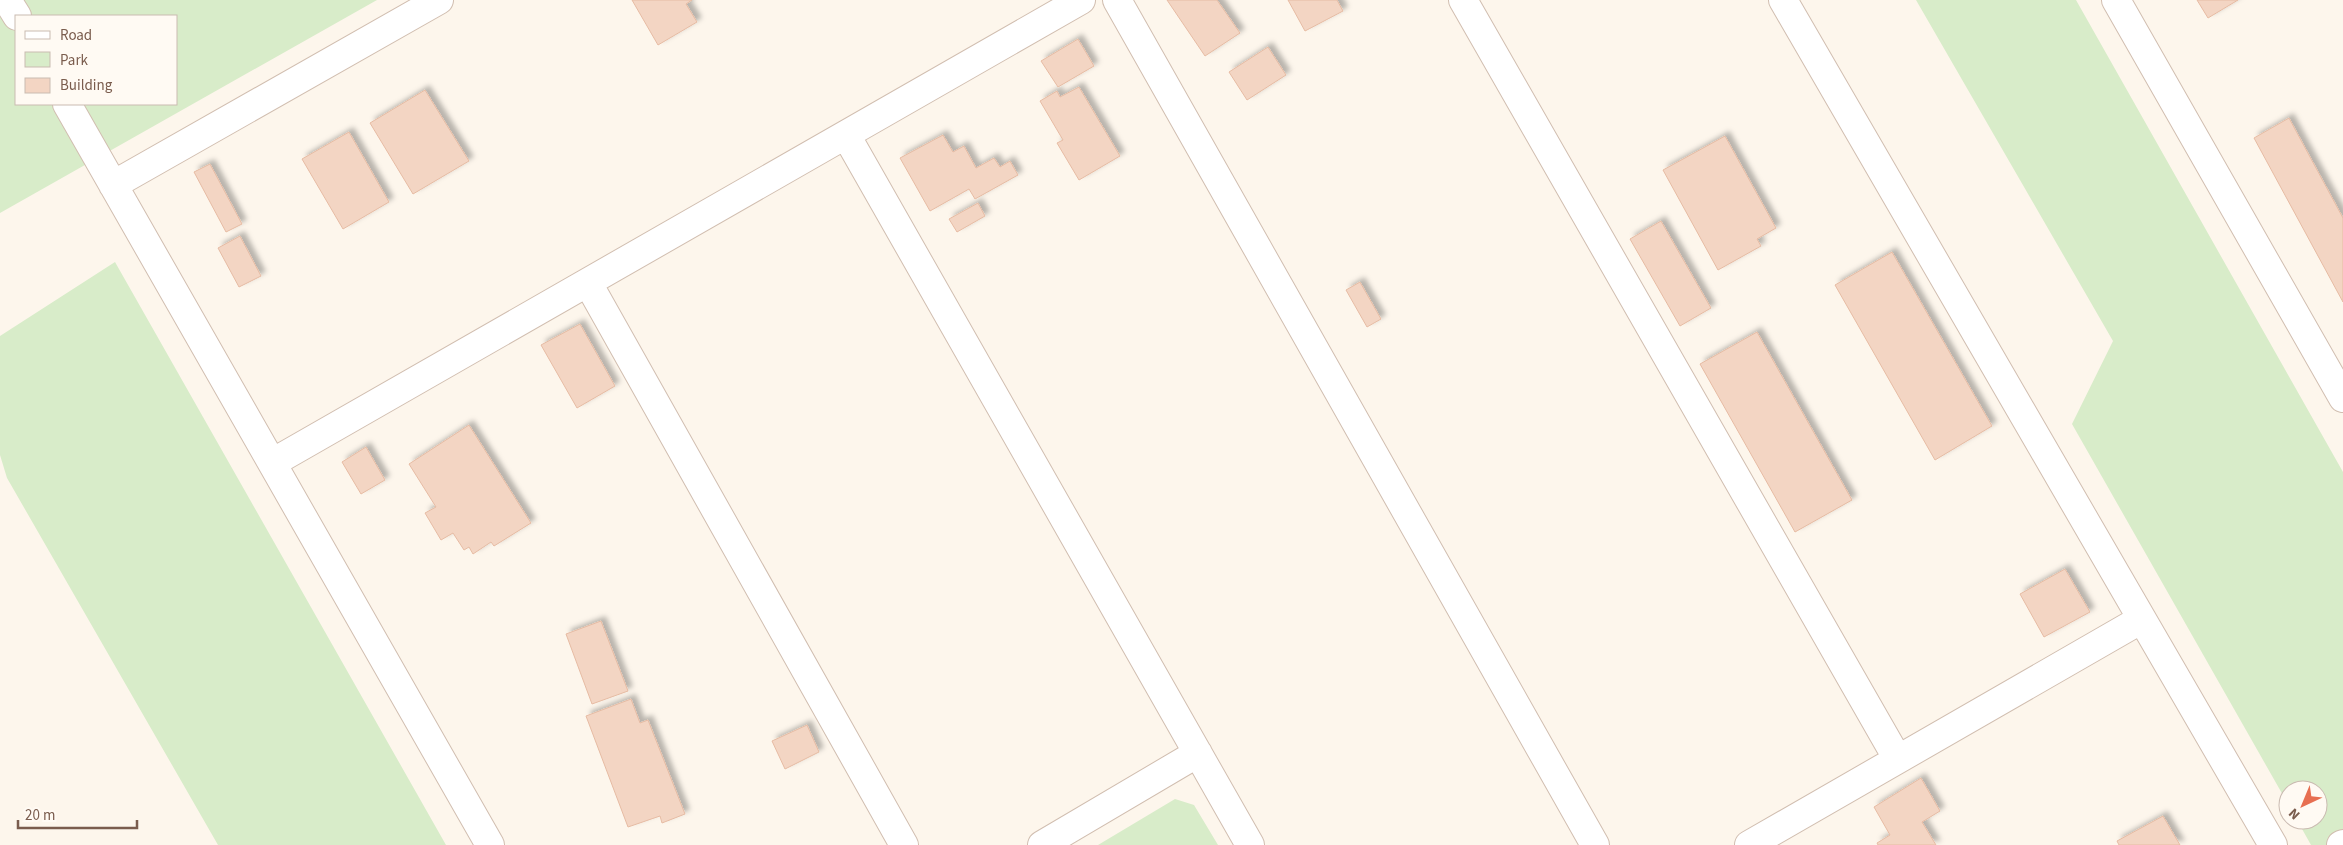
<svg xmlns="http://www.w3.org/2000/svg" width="2343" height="845" viewBox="0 0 2343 845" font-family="'Source Sans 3',sans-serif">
  <defs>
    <filter id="shadow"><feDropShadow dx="4.5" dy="-4.5" stdDeviation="2.5" flood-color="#0004"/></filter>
  </defs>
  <rect width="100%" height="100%" fill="#fdf6ec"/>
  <path fill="#d8ecc9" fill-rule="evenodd" d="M0,0H377L0,213ZM16,16H176V104H16Z
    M1916,0H2076L2343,472V845H2311L2297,820H2318V790H2288V804L2072,424L2113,341Z
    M115,262L446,845H218L7,478L0,455V336Z
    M1175,799L1194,805L1218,845H1098Z"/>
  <path fill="#f3d5c3" stroke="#e6bba3" filter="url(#shadow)" d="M632,0H692L686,4L697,22L658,45Z
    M1167,0H1217L1240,33L1205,56Z
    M1288,0H1337L1343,11L1305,31Z
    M2197,0H2238L2208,18Z
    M1078,39L1094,66L1058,87L1041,61Z
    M1268,47L1286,75L1247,100L1229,72Z
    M1079,87L1120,156L1079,180L1057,143L1063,140L1040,101L1057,91L1060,97Z
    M425,90L469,161L413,194L370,123Z
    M2289,118L2343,218V302L2254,138Z
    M349,132L389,202L343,229L302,159Z
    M943,135L953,152L964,146L976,168L994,158L1000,167L1010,161L1018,175L975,199L969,189L930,211L900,158Z
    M1725,136L1776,228L1757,239L1761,246L1718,270L1663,170Z
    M210,164L242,224L226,232L194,172Z
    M978,203L985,216L957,232L949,219Z
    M1661,221L1711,308L1680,326L1630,239Z
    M240,236L261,276L239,287L218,248Z
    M1892,252L1992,426L1935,460L1835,285Z
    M1360,282L1381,319L1367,327L1346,290Z
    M580,324L615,386L577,408L541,345Z
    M1757,332L1852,500L1795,532L1700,364Z
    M469,425L531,523L494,546L491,542L473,554L469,547L464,550L453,533L441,540L425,513L436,507L409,464Z
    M366,447L385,480L361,494L342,462Z
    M2065,569L2090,612L2044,637L2020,594Z
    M601,621L628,691L592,704L566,634Z
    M631,699L640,723L648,720L685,814L662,823L660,816L628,827L586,716Z
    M807,725L819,752L785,769L772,741Z
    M1921,778L1940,811L1922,822L1936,845H1878L1877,843L1890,835L1874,807Z
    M2163,816L2180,845H2119L2117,841Z"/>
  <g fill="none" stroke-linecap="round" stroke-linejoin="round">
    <g stroke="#d1beb0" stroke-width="30">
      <path id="minor" d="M7,0L17,16
        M1117,0L1595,845
        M1463,0L1897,758
        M1783,0L2273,845
        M2116,0L2343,398
        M67,104L490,845
        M846,135L1250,845
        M113,185L439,0
        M588,283L904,845
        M272,463L1081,0
        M1042,845L1198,753
        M1749,845L2142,619
        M2341,845L2343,844"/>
    </g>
    <use href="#minor" stroke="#fff" stroke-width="28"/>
  </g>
  <rect x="15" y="15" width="162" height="90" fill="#fffaf3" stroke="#cabbb1"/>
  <rect x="25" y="31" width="25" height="8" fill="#ffffff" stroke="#cabbb1"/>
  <text x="60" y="40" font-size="15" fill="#7a5c4d">Road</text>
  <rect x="25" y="52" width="25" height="15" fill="#d8ecc9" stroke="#cabbb1"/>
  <text x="60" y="65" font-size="15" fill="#7a5c4d">Park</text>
  <rect x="25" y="78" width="25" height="15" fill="#f3d5c3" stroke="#cabbb1"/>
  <text x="60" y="90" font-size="15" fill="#7a5c4d">Building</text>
  <g transform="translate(2303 805) rotate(224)"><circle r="24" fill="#fffaf3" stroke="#cabbb1"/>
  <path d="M0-4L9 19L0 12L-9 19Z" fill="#e76f51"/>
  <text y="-8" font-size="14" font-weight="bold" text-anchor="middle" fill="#7a5c4d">N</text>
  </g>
  <path d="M18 820v8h119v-8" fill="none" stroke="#7a5c4d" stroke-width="2.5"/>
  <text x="25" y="820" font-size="15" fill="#7a5c4d" stroke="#fffaf3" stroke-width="4" paint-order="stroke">20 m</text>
</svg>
